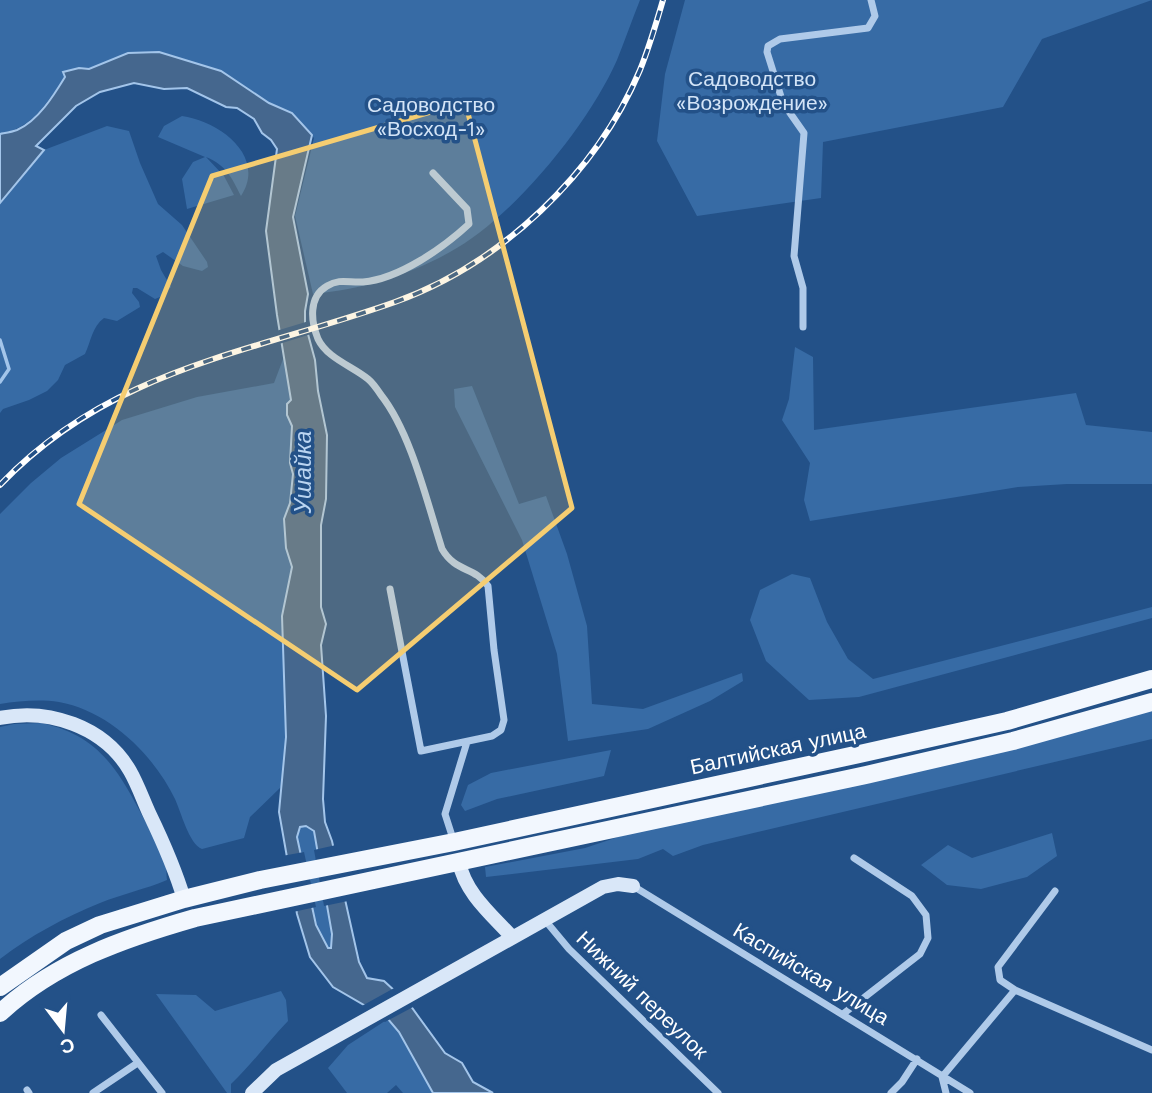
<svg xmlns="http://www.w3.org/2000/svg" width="1152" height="1093" viewBox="0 0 1152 1093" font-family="'Work Sans',sans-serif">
  <rect width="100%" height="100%" fill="#235188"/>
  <path fill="#376ba5" d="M0,0H640C632,20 625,40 617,60C589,124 512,219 450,252C407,276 362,289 313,294L295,216L314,138L292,113L269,103L221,71L159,52L100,64L89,69L79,68C47,89 45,125 0,134Z
    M685,0H1152L1042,39L1003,107L823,142L821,198L697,216L657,141L665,74Z
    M182,116C219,121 267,156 241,196C232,178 226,165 206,157L224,176L234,195L187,209L182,179L193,162L205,157L158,137L164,126Z
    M107,126L129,131L140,163L158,204L182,225L207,262L208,267L202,271L183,266L163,252L156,256L161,270L171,287L160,297L155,299L137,288H133L132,293L139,302L140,307L117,321L104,318C92,327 91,341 85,354L65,365L58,380L47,391L29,400L3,409L0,413V203L44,150Z
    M795,347L813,357L814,430L1076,393L1086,425L1152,432V484H1067L1018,487L810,521L804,500L810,463L782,420L789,399Z
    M285,354L291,400L287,405V415L292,426L290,463L293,474L290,503L284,519L286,548L292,567L282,616L286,737L282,786L250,817L244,838L202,849C189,844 181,812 175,799C153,754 109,711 59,702C40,699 19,701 0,704V514L31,483L61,458L122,420L197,397L274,383Z
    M472,386L519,504L546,496L567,554L587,626L592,704L643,709L742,673L743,681L710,701L648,729L568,741L557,654L522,540L455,407L454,389Z
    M792,574L810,578L827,622L848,659L873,679L1152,607V618L859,697L809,700L766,661L750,620L760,590Z
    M1152,709V739L703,845L673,856L663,849L638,859L486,877L485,867L585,848L642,829Z
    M41,723C99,735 118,770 144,819C150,831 161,845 165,858C167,865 166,873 167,880C146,889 122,894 100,903C65,917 30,936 0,959V727L14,724Z
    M611,750L604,776L497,799L465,811L461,805L468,785L491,773Z
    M306,826L314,831L332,934L331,948H328L316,925L297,837L299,827Z
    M1052,833L1057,856L1027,877L981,889L947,885L921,865L948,845L972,858Z
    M281,991L286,1000L288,1021C268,1042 252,1064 231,1084V1093H227L156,994L196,995L215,1011Z
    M388,1019L399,1032L433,1093H403L396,1085L387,1093H347L328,1068L348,1045Z"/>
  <path fill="#45678e" stroke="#a3c5ea" stroke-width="2" fill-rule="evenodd" d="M159,52L221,71L269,103L292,113L312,135L293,217L308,294L305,311V323L315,360L318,391L327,435L326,499L321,525V607L326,624L321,645L326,716L323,799L325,822L332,841L359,962L367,978L384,981L410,1005L445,1053L462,1063L473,1082L493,1093H433L399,1032L388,1019L333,987L310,957L297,914L279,812L286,737L282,616L292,567L286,548L284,519L290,503L293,474L290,463L292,426L287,415V404L291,400L277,315L266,231L277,149L271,140L262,133L254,119L237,108L226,107L187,88L164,89L134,83L100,92L76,106L36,146L44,150L0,203V134C5,133 12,132 17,130C38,121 54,95 65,77L63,72L79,68L89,69L128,53ZM306,826L314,831L332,934L331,948H328L316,925L297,837L300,827Z"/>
  <path fill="#235188" d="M309,321L311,334L279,344L276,331Z
    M336,845L348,901L324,906L314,850Z
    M304,852L316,907L293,912L282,856Z
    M396,987L415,1006L385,1022L360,1007Z"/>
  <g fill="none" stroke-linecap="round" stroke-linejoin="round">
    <path stroke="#a3c5ea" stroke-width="3.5" d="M0,340L9,369L0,382"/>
    <path stroke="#afcae9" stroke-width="7" d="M803,327V288L794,256L804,133L783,103L767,52L768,46L780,39L868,28L875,16L871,0
      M390,589L421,751L492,736L501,730L504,720L494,650L488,586C474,566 456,573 442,549C427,502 411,433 381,395C377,389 373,383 368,379C352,366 327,358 318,339C311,322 308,297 327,286C340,278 349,283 363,282C399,279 443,248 469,224L467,209L433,173
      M454,842L445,814L467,742
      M633,886L970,1093
      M1055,891L998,967L1000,980L1015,990L1152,1050
      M544,919L569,949L718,1093
      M843,1014L920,954L928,938L926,915L912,896L854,858
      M101,1015L162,1093
      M27,1090L29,1093
      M93,1093L136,1064
      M891,1093L902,1082L917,1059
      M946,1093L942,1077L1015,990"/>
    <path stroke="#d9e7f8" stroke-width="14" d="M0,718C48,708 104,726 130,771C138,785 143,800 150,815C163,842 175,869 184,899
      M459,862C465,893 492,915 512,937
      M252,1093L276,1070L603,887L618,884L633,886"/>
    <path stroke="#f2f7fe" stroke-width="18" d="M0,987L66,941L100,925L184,899L260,880L454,842L864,753L1007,721L1152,679
      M0,1013C55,962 125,938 195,918L866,775L1013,741L1152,702"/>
    <g stroke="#fff" stroke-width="6">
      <path id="rail" d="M0,485C111,368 252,353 395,302C501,264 596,174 640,70C649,48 656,24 663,0"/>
    </g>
    <use href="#rail" stroke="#235188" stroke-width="3.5" stroke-dasharray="10" stroke-linecap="butt"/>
  </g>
  <path fill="#f5cd71" fill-opacity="0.2" stroke="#f5cd71" stroke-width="5" stroke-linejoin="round" d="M465,102L572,508L357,690L79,504L212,176Z"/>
  <g text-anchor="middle" stroke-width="7" stroke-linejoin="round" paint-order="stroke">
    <g font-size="21" fill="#d3e4f7" stroke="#235188">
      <text x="752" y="86">Садоводство<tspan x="752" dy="24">«Возрождение»</tspan></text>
      <text x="431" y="112">Садоводство<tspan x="431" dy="24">«Восход-1»</tspan></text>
    </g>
    <g font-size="21" fill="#fff" stroke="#235188">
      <text transform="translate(778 749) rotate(-12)" y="7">Балтийская улица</text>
      <text transform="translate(811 974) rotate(31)" y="7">Каспийская улица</text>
      <text transform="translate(642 995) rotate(44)" y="7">Нижний переулок</text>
    </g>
    <g font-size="23" font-style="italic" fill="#bad4f1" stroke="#235188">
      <text transform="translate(303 472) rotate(-90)" y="8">Ушайка</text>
    </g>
  </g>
  <g transform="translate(63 1030) rotate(164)" stroke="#235188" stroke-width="5" paint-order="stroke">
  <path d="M0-5L12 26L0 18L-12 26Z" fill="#ffffff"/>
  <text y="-10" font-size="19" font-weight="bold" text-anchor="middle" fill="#ffffff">С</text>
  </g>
</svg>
